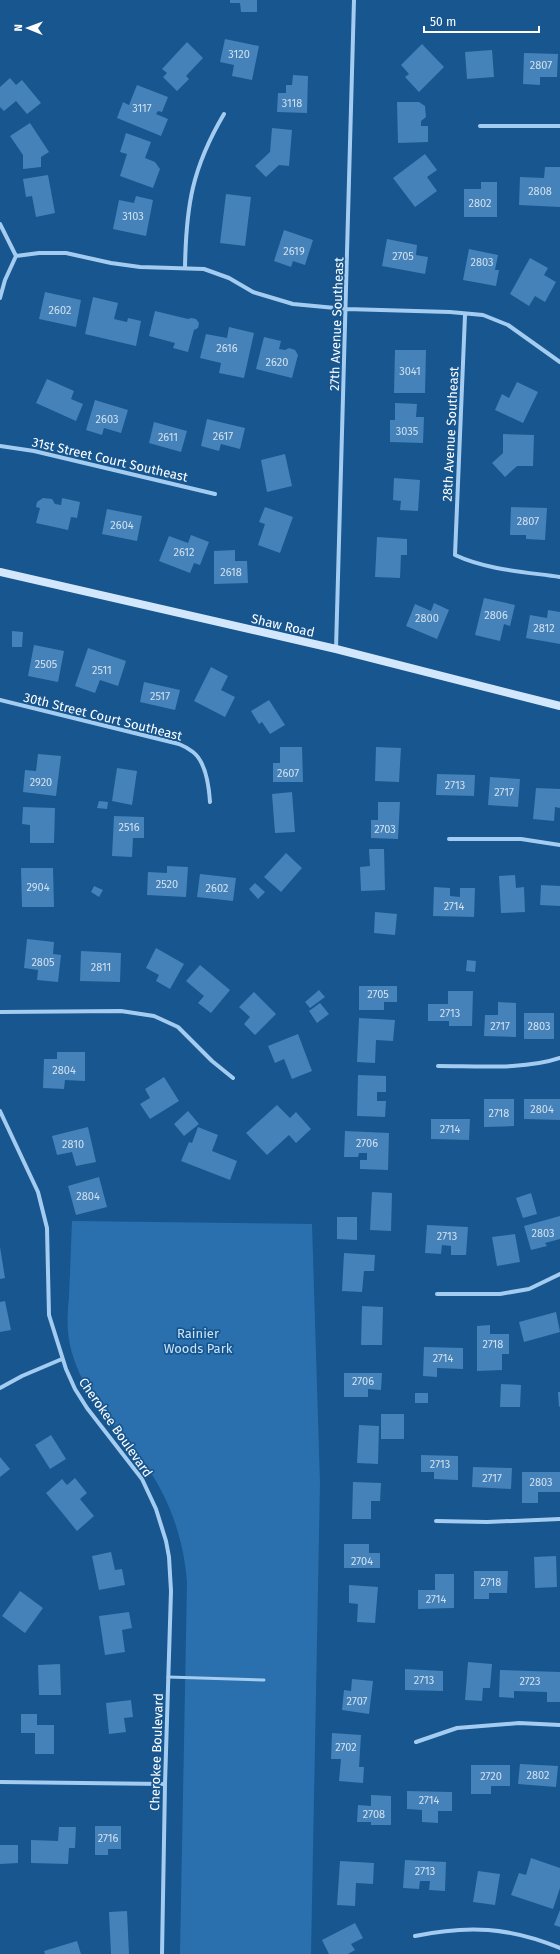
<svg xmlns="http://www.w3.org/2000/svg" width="560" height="1954" viewBox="0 0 560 1954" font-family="'Fira Sans',sans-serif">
  <rect width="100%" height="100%" fill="#17568f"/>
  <path fill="#2a70ae" d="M72,1221L312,1224L320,1483L311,1954H180L187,1583C184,1539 169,1496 142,1460C124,1435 98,1413 85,1385C77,1369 69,1349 68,1331C67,1320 68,1308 69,1297C70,1272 71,1247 72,1221Z"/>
  <path fill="#4482b9" d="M230,0H257V12H241L240,3H230Z
    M225,39L259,46L252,80L232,76L234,65L220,62Z
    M187,42L203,58L186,76L189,79L177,91L163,77L167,73L162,69Z
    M422,44L444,67L419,92L405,77L409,74L401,65Z
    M492,50L494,77L467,79L465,52Z
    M524,53L558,54L557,77H540V85L523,84Z
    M293,75L308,76L307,113L277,112L278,93H286V85H292Z
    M10,78L16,85L22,80L41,103L27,114L16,101L4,111L0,107V87Z
    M137,85L168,97L162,112L158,111L156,114L168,119L161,136L117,118L123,102L129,105Z
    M397,102H419L425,106L426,117L421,121V126H428V142L398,143Z
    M30,123L49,152L41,157V167L23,169V155L10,136Z
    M272,128L292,130L289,166L279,165L266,177L255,166L270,152Z
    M126,133L151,142L145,158L155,162L160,169L153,188L120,176L127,154L120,152Z
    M425,154L437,170L427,177L437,191L415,207L393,178Z
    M545,167H560V207L519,205L520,177L544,178Z
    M48,175L55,213L36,217L32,196L26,197L23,179Z
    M481,182H497V217H464V189H481Z
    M226,194L251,197L245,246L220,243Z
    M136,196L153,200L146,236L113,229L119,200L134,203Z
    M284,230L313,240L305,265L293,261L291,267L274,261Z
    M387,239L417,245L416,255L428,257L425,274L382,266Z
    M469,249L498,255L495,270H499L496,286L463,280Z
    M530,258L548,268L544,275L556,282L545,302L535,296L529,306L510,294Z
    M45,292L81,300L76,327L39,319Z
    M93,297L118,303L114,319L127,322L128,318L141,321L136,346L85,334Z
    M155,311L188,319L191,318L196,319L199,323L198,328L194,330L188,352L173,348L175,343L149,336Z
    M229,327L254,333L244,378L219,373L221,363L200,358L206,334L227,338Z
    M264,337L281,341L279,349L285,350L289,348L295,350L298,355L292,378L256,369Z
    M395,350H426L425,393H394Z
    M47,379L74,391L71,399L83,404L76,421L36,403Z
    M517,382L538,392L523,423L495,410L502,394L509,398Z
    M95,400L128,410L121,433L104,428L102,435L86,430Z
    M395,403L417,404L416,417H424L423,443L390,442V420H395Z
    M207,419L245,428L240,449L221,444L219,451L201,446Z
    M154,422L187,431L181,452L149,443Z
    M503,434L534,435L533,466H517L505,477L492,463L503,453Z
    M285,454L292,486L267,492L261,460Z
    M394,478L420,480L418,511L400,510L401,501L393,500Z
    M43,498L52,499L55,504L61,505L62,498L80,502L77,518L71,517L68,530L36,523L40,508L36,507L37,502Z
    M265,507L293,517L280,553L258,545L265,524L259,522Z
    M511,507L547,508L545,540L526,539V535H510Z
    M107,509L142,516L137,541L102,534Z
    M191,535L209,542L200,565L194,563L190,573L159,561L169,536L188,543Z
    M377,537L407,539V555H401L400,578L375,577Z
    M235,550V561H247L248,583L214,584V551Z
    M484,598L515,605L510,626L504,624L500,641L475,635Z
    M434,603L449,610L437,639L406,626L415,604L431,611Z
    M548,610L560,612V644L526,638L530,615L547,618Z
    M12,631L23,632L22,647H12Z
    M34,645L64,651L58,682L28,676Z
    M88,648L126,661L118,686L100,680L95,693L75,686Z
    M211,667L228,676L221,690L235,697L225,717L194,701Z
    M144,682L180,690L175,710L140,702Z
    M269,700L285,725L270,734L262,722L259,724L251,711Z
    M280,747H302L303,782H273V763H280Z
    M376,747L401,748L399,782L375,781Z
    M38,754L61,756L56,796L23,792L25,770L36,771Z
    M117,768L137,771L132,805L112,801Z
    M437,774L475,775L474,796L436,795Z
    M490,777L520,779L518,807L488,805Z
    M536,788L560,789V808L555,807L554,821L533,819Z
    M292,792L295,832L275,833L272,794Z
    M99,801L108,802L107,809L97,808Z
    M378,802H400L398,839L371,838V820H378Z
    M23,807L55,808L54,843H30V825L22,824Z
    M114,816L144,817V838H133L132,857L112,856Z
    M369,849H384L385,890L361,891L360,867L370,866Z
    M286,853L302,868L281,892L264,877Z
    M167,866L188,867L186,897L147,895L148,872L167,873Z
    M21,868H53L54,907H22Z
    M200,874L236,878L233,901L197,897Z
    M515,875L516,888L524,887L525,912L501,913L499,876Z
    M255,883L265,892L258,899L249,889Z
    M541,885L560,886V906L540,905Z
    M94,886L103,890L99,897L91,892Z
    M434,887L450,888V896L460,897V888H475L474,917L433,916Z
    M375,912L397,914L395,935L374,933Z
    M27,939L54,942L53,954L61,955L58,982L37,980L38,970L24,968Z
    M156,948L184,964L170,989L156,981L159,975L146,968Z
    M81,951L121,953L120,982L80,981Z
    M467,960L476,961L475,972L466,971Z
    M200,965L230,990L211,1013L198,1003L204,996L186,981Z
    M359,986H397V1002H384V1010H359Z
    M319,990L325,997L310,1008L305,1002Z
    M448,991H473L472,1026H449V1021H428V1004H448Z
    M254,992L276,1014L255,1035L244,1024L250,1017L239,1007Z
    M498,1002L516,1003V1037L484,1036L485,1015H498Z
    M320,1003L329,1014L317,1023L309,1011Z
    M524,1013H554V1039H524Z
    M359,1018L395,1020L393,1041L376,1040L375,1063L357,1062Z
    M298,1034L312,1071L292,1079L284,1059L275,1063L268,1046Z
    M57,1052H85V1081L65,1080L64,1089L43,1088L44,1059H57Z
    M358,1075L386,1076V1092H377V1101H386L385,1117L357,1116Z
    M164,1077L179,1101L150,1119L140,1104L150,1098L145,1089Z
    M484,1099H514V1126L484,1127Z
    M524,1099H560V1120L524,1119Z
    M277,1105L290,1118L296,1112L311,1129L296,1143L289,1135L267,1155L246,1133Z
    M188,1111L199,1124L184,1136L174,1124Z
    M431,1119H470L469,1140L431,1139Z
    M88,1127L96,1162L76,1166L72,1152L57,1155L52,1136Z
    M198,1127L218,1135L212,1151L237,1161L230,1180L181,1161L189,1142L192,1143Z
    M345,1131L389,1133L388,1170L360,1169V1160H367V1153H359L358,1157H344Z
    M99,1177L107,1207L76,1215L68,1186Z
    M372,1192L392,1193L391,1231L370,1230Z
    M531,1193L537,1214L523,1218L516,1198Z
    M560,1216V1239L545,1243L547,1246L531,1250L524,1226Z
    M337,1217H357V1240L337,1239Z
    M427,1225L468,1227L466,1255H451V1246L442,1245L441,1254L425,1253Z
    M515,1234L520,1262L497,1266L492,1237Z
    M0,1247L5,1278L0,1279Z
    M344,1253L375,1255L374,1271H364L362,1292L342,1291Z
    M5,1301L11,1330L0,1332V1302Z
    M362,1306L383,1307L382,1345H361Z
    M556,1312L560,1332L524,1342L519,1322Z
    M490,1325V1334H509V1354H502V1370L477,1371V1326Z
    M424,1347L463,1348V1369L437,1368V1377L423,1376Z
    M344,1373H382L381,1390L368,1389V1397H344Z
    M501,1384L521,1385L520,1407H500Z
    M558,1392H560V1406L559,1407Z
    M415,1393H428V1403H415Z
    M381,1414H404V1439H381Z
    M359,1425L379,1426L378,1464L357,1463Z
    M51,1435L66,1459L50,1469L35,1445Z
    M421,1455L458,1456V1480L434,1479V1472H421Z
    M0,1457L10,1469L0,1477Z
    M473,1467L512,1468L511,1489L472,1487Z
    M522,1472H560V1492H538V1503H522Z
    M75,1478L87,1493L80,1499L94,1516L77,1531L46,1493L62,1479L67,1485Z
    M353,1482L381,1483L380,1501H371V1519H352Z
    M344,1544H369V1553H380V1568H344Z
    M111,1552L115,1570L122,1569L125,1585L99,1590L92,1556Z
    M556,1556L557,1587L535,1588L534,1557Z
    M474,1571H508L507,1593H489V1599H474Z
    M435,1574H454V1608L418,1609V1590H435Z
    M349,1585L378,1587L375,1623L357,1622L358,1604L349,1603Z
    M20,1591L43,1608L25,1633L2,1616Z
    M129,1612L132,1628L122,1630L125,1652L105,1655L99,1616Z
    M468,1662L492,1664L490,1688H483L482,1701L465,1700Z
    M60,1664L61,1695H39L38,1665Z
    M405,1669L443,1671V1691L405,1690Z
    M500,1670L560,1672V1702H547V1692L514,1691V1698L499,1697Z
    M352,1679L373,1681L369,1714L342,1710L344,1690L351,1691Z
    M131,1700L133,1717L124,1718L126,1732L109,1734L106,1703Z
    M21,1714H37V1725H54V1754H35V1733H21Z
    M332,1733L361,1735L359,1767H364L363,1783L339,1781L341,1759H331Z
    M520,1764L558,1766L556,1787L518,1784Z
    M471,1765H510V1786H491V1794H471Z
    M407,1791L452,1792V1811H438V1823L422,1822V1810L407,1809Z
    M371,1795L391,1796V1825H371V1822H357L358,1805L371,1806Z
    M95,1826H121V1849H108V1855H95Z
    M59,1827H76L75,1848H69L68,1864L31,1863V1840L58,1841Z
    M0,1845H18V1863L0,1864Z
    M531,1858L560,1868V1888L553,1909L511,1895L519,1873L526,1875Z
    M405,1860L446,1862L445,1891L429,1890L430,1881H420L419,1889L403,1888Z
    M340,1861L374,1863L373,1884L356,1883L355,1906L337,1905Z
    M478,1871L500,1874L495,1905L473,1902Z
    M560,1910V1927L554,1925Z
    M127,1911L129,1954H111L109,1912Z
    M355,1923L363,1938L351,1944L355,1950L348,1954H329L322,1940Z
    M77,1941L81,1954H45L44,1951Z"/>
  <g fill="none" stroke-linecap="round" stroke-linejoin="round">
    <path stroke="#a4ccf0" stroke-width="3" d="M168,1677L264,1680"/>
    <path stroke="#a4ccf0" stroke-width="4" d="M480,126H560
      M0,224L16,256L5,280L0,298
      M16,256L39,253H66L111,263L140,267L204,269L229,278L253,292L293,304L346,309L450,312L483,315L508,325L560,362
      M185,268C186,206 192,168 224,114
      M465,315L455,555C487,570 526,572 560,577
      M0,446L34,451L215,494
      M336,649L354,0
      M0,700L179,744C184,746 189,749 193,752C206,762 209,787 210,802
      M449,839H521L560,845
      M0,1012L121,1011L154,1016L178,1027L212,1061L233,1078
      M438,1066C477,1066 524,1070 560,1058
      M0,1111L38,1192L47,1228L49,1315L66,1369L75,1389L87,1408L142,1479L156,1509L166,1541L169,1557L171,1591L165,1784L162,1954
      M437,1294H500L529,1289L560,1274
      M0,1388L22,1376L62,1359
      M436,1521L487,1522L560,1519
      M416,1742L457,1728L519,1723L560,1725
      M0,1782L165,1784
      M415,1936C468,1925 509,1927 560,1948"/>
    <path stroke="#d2e7fb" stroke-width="8" d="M0,572L336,649L560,706"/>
  </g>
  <g text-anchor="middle" stroke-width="3.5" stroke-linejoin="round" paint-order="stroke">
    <g font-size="11" fill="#d0e0ee">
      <text x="239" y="58">3120</text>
      <text x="541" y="69">2807</text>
      <text x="292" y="107">3118</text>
      <text x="142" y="112">3117</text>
      <text x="540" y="195">2808</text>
      <text x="480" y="207">2802</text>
      <text x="133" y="220">3103</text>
      <text x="294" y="255">2619</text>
      <text x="403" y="260">2705</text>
      <text x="482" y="266">2803</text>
      <text x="60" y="314">2602</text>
      <text x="227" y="352">2616</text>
      <text x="277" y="366">2620</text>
      <text x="410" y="375">3041</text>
      <text x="107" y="423">2603</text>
      <text x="407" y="435">3035</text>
      <text x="223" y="440">2617</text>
      <text x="168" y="441">2611</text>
      <text x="528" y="525">2807</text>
      <text x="122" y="529">2604</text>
      <text x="184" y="556">2612</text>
      <text x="231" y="576">2618</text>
      <text x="496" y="619">2806</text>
      <text x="427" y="622">2800</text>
      <text x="544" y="632">2812</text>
      <text x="46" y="668">2505</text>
      <text x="102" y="674">2511</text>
      <text x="160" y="700">2517</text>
      <text x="288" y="777">2607</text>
      <text x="41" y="786">2920</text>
      <text x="455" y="789">2713</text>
      <text x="504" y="796">2717</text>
      <text x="129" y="831">2516</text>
      <text x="385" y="833">2703</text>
      <text x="167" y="888">2520</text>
      <text x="38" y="891">2904</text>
      <text x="217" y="892">2602</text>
      <text x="454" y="910">2714</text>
      <text x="43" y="966">2805</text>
      <text x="101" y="971">2811</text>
      <text x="378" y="998">2705</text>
      <text x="450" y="1017">2713</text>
      <text x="500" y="1030">2717</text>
      <text x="539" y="1030">2803</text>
      <text x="64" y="1074">2804</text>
      <text x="542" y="1113">2804</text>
      <text x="499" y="1117">2718</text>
      <text x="450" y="1133">2714</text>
      <text x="367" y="1147">2706</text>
      <text x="73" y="1148">2810</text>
      <text x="88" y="1200">2804</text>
      <text x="543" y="1237">2803</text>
      <text x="447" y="1240">2713</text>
      <text x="493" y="1348">2718</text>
      <text x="443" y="1362">2714</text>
      <text x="363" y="1385">2706</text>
      <text x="440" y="1468">2713</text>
      <text x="492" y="1482">2717</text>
      <text x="541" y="1486">2803</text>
      <text x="362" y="1565">2704</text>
      <text x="491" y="1586">2718</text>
      <text x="436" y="1603">2714</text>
      <text x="424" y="1684">2713</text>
      <text x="530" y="1685">2723</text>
      <text x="357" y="1705">2707</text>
      <text x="346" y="1751">2702</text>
      <text x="538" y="1779">2802</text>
      <text x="491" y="1780">2720</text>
      <text x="429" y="1804">2714</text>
      <text x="374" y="1818">2708</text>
      <text x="108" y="1842">2716</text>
      <text x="425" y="1875">2713</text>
    </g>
    <g font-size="13" fill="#fff" stroke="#17568f">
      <text transform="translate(336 324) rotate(-88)" y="5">27th Avenue Southeast</text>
      <text transform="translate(450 434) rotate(-87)" y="5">28th Avenue Southeast</text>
      <text transform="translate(110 459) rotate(13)" y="5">31st Street Court Southeast</text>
      <text transform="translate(283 625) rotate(13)" y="5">Shaw Road</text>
      <text transform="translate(103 716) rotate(14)" y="5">30th Street Court Southeast</text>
      <text transform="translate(116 1427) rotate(55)" y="5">Cherokee Boulevard</text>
      <text transform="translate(156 1752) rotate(-88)" y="5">Cherokee Boulevard</text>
    </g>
    <g font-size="13" fill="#cae5fb" stroke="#17568f">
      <text x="198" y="1338">Rainier<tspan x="198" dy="15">Woods Park</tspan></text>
    </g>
  </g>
  <g transform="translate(28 28) rotate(271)" stroke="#17568f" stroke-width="3" paint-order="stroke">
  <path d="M0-3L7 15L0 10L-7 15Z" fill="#ffffff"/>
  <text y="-6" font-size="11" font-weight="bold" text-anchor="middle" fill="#ffffff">N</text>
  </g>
  <path d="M424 26v6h115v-6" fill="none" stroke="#ffffff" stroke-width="2"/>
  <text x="430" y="26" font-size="12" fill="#ffffff" stroke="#17568f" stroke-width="3" paint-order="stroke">50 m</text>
</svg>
